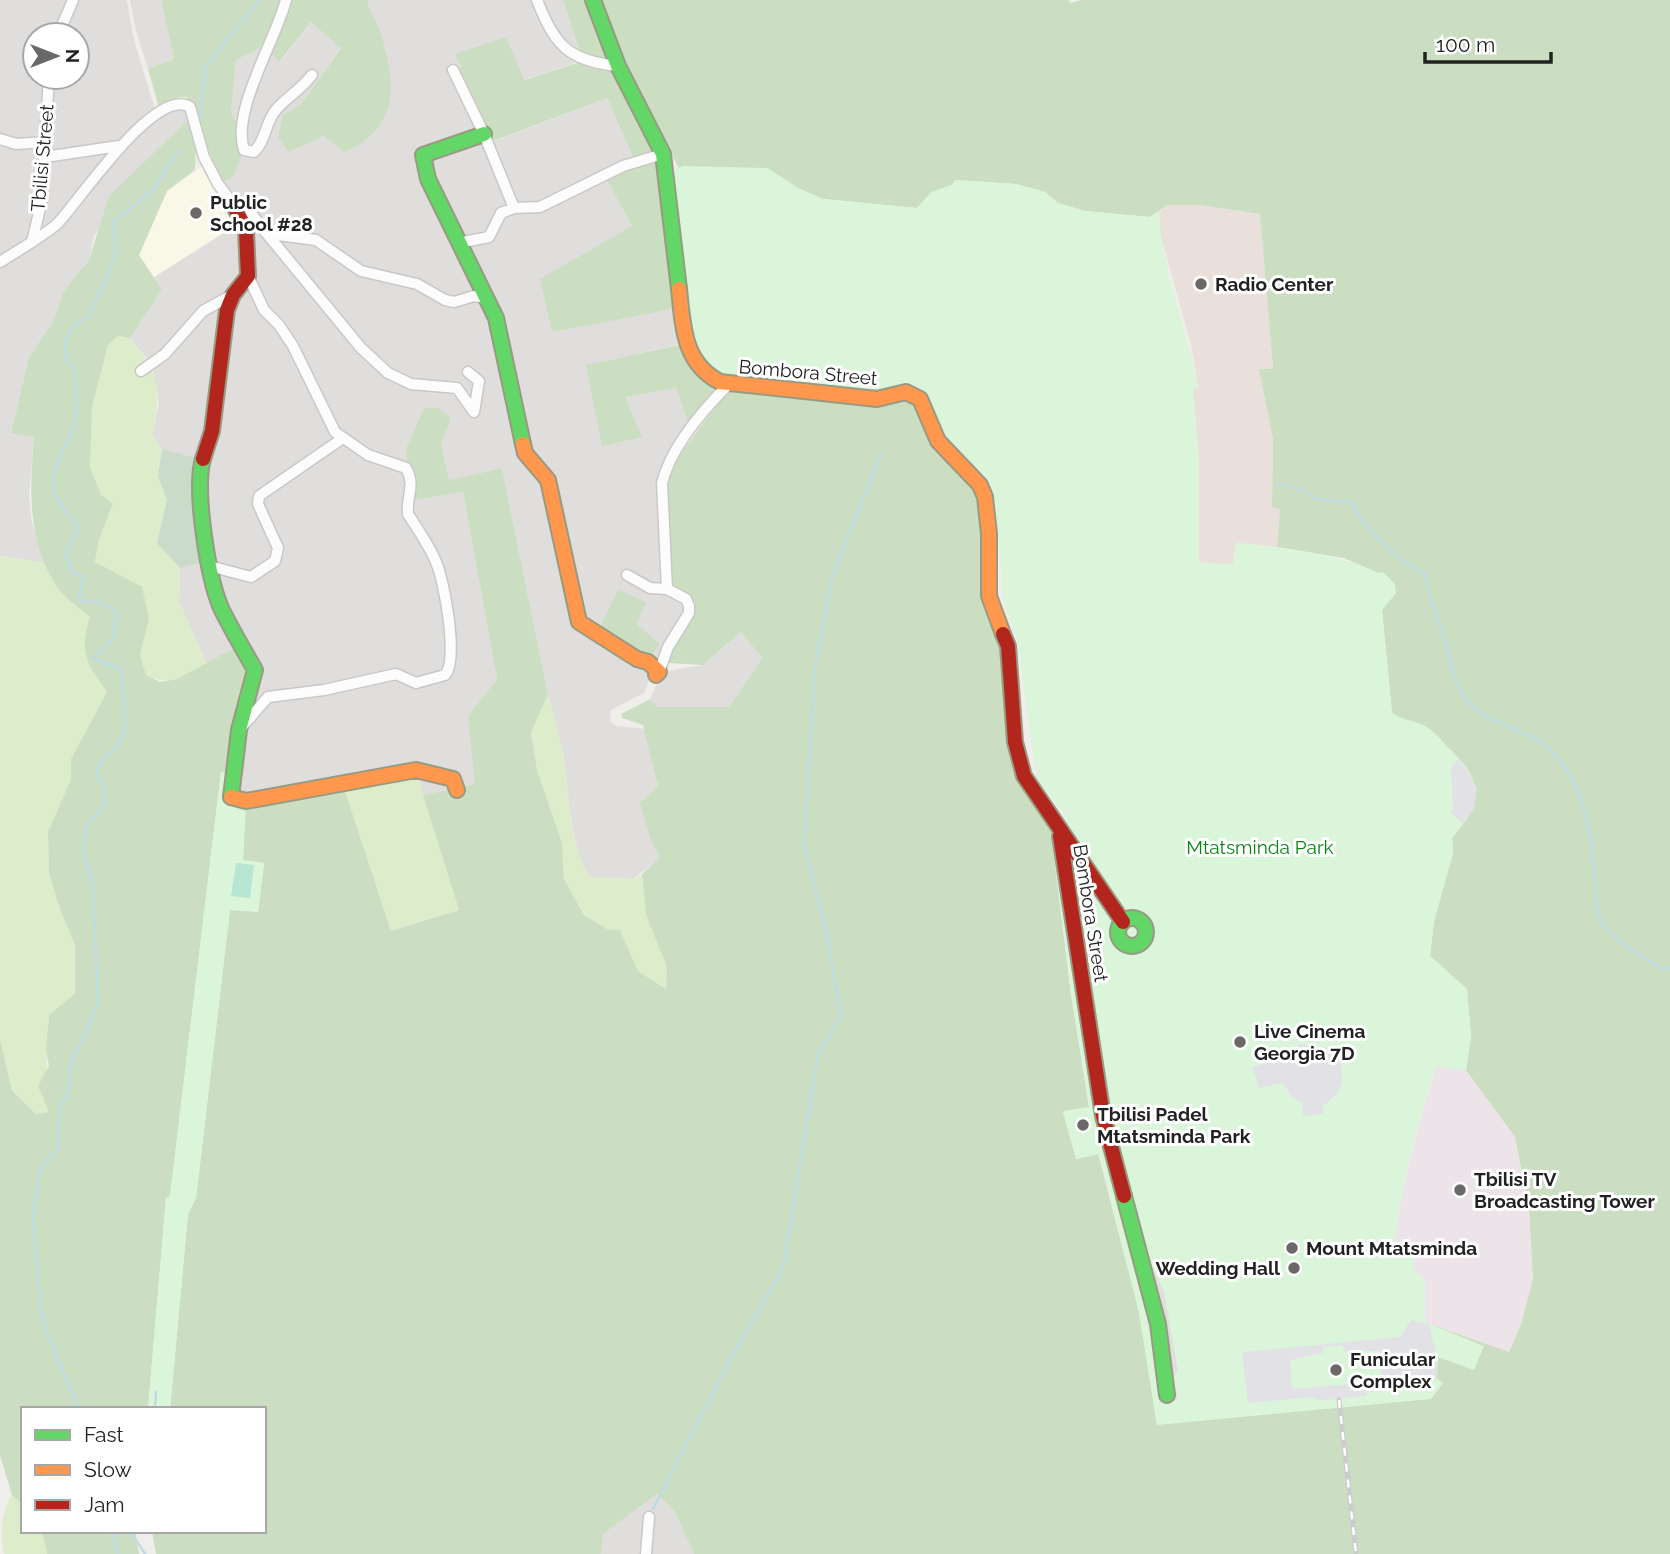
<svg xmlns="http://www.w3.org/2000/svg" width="1670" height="1554" viewBox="0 0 1670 1554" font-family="Raleway,sans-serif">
  <rect width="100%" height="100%" fill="#f0eeeb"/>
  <path fill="#dfdedc" d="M0,0H69L55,35H35V77H45L42,139L12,140L0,136Z
    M78,0H127L133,36L156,113L120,139L62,153L52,149V77H77V35H62Z
    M130,0H161L174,59L148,69L136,31Z
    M367,0H563L583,60L523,80L506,37L456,54L462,67L453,70L514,208L541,207L605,175L632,226L541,279L552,331L680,308L685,343L587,365L642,437L624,397L676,388L689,426L667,458L682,602L687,607L664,643L644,693L611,710L610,721L616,726L645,729L658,786L651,841L661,857L633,879L589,877L580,862L571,820L563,752L548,695L502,468L449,480L441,444L451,418L424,408L406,448L409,501L463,492L497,679L468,716L476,784L423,795L416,771L231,799L219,658L207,664L179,602L180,568L210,560L201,459L162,449L152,434L159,403L152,365L130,338L162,290L154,277L241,222L246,207L226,191L222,182L233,176L240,129L231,112L236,60L262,47L281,61L311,22L341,47L300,105L283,115L289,152L324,136Z
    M607,98L634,159L566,187L562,195L539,205H520L512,195L492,142Z
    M183,103L194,117L142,168L94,236L89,260L63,292L54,320L29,357L11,433L34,437L29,495L32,523L46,563L0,556V139L46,142L45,156L119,146L158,113Z
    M741,632L762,658L729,707H657L650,699L662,672L703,665Z
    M657,1494L675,1512L694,1554H650L653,1517L649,1510L643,1523L641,1554H601L603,1534Z"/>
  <path fill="#ede4e9" d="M1436,1065L1466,1070L1515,1137L1529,1207L1533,1279L1521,1324L1508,1352L1424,1322L1425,1281L1395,1246L1397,1220L1410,1158Z"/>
  <path fill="#f8f7e8" d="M204,165L241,222L154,277L139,255L167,191Z"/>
  <path fill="#eae0db" d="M1168,205H1200L1260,214L1273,369H1260L1273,438L1272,507L1280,510L1277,547L1236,543L1233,565L1199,562V463L1193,388L1198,387L1191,345L1160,233L1159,212Z"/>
  <path fill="#ddeccb" d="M118,336L130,338C160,375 162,388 152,434L162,449L158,475L167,500L157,543L180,568L179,602L207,664C184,675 170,688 146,675L140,655L149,619L95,563L99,540L113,503L101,495L90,467L92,407L108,345Z
    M0,556L46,563L52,580L90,617L92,670L107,692L71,759V779L48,832L49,872L58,904L75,945V993L49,1015L46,1050L49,1112L36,1114L12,1091L0,1039Z
    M548,695C553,715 560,735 563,754C570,795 567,841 590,877L633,879L642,874L646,915L667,967V989L638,971L620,930L607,929L584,915L564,879L562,843L537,770L531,732Z
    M416,770L459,910L391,931L342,782Z
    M12,1495L23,1506V1531H42L47,1554H4C0,1532 1,1514 12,1495Z"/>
  <path fill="#cbdec1" d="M161,0H367C369,11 376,20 380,31C396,82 401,128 344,152L324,136L289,152L278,138L283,115L300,105L341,48L311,22L280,61L262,47L236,60L231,112L240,129L244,150L233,177L222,182L187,97H179L159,108L148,69L174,59Z
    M563,0H588L657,151L634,159L607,98L488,143L453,70L462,67L455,54L506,37L524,80L583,61Z
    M600,0H1068L1070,3L1082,0H1670V1554H694L675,1512L657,1494L603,1534L601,1554H156L152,1531H264V1409H170L188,1214L196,1198L230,909L258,912L264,863L243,861L246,801L342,782L391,931L459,910L423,795L475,784L468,716L497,679L463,492L408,501L406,448L424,408H438L451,418L441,444L449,480L502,468L548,695L531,732L537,770L562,843L564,879L584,915L607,929L620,930L638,971L666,989L667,967L646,915L642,874L660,857L651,841L640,803L658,786L643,725L622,718L621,714L650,699L657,707H729L762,658L741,632L703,665L668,663C674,643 688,628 695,608L689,597L671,588L666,481L671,467L728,389L876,406L905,399L914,402L935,449L956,465L977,490L983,506L984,541L1004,645L1011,731L1051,833L1071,994L1089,1107L1063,1112L1076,1159L1098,1153L1139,1312L1157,1424L1437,1379V1357L1429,1324L1424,1322L1509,1352L1521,1324L1533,1279L1529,1207L1515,1137L1466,1070L1471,1037L1467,989L1430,956L1434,921L1453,853L1452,838L1467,819L1427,727L1402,720L1392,713L1382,610L1396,593L1378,573L1344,558L1277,547L1280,510L1272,507L1273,438L1259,369H1273L1260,214L1200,205H1168L1150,217L1085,211L1058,203L1045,192L1016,184L955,180L952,185L931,193L917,208L823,199L798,188L767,168H679L622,65Z
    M190,118L196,139L195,170L167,191L139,255L162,290L130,338L118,336L108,345L92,407L90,467L101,495L113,503L99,540L95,562L142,587L149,619L140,655L146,675L160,682L177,679L240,645L252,663L232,771L221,772L170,1197L166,1198L148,1409H23V1506L12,1495L0,1455V1039L12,1091L36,1114L49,1112L38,1086L49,1066L46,1050L49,1015L75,993V945L58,904L49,872L48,832L71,779V759L107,692C86,662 79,653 90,617C77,606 60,595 52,579C27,534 30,486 34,437L11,433L29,357L54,320L63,292L89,260L109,196Z
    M656,161L673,309L552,332L540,279L632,226L606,178L625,168Z
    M679,345L692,369L718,391L689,426L676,388L625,397L642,437L602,446L586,365Z
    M618,590L646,602L636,624L660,644L651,656L637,655L599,629Z
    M42,1531H135L139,1554H47Z"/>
  <path fill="#cadbca" d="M162,449L201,459L211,560L180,568L157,543L167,500L158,476Z"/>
  <path fill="#daf5da" d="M683,166L767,168L798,188L823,199L917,208L931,192L952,185L955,180L1016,184L1045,192L1058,203L1085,211L1150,217L1159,212C1160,267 1189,331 1198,388L1193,389L1199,463V562L1233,565L1236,543C1285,548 1332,552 1378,573L1383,572L1395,584L1396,593L1382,610L1392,713C1403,721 1416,720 1427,727C1436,732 1443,743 1451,750C1486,784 1480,802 1452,838L1453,853L1434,921L1430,956L1467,989L1471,1037L1466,1070L1436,1066C1418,1124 1400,1184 1395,1245L1415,1250L1413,1268L1425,1281V1322L1484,1346L1474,1370L1438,1357L1437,1379L1443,1383L1431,1399L1157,1425L1139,1312L1099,1154L1077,1159L1063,1111L1089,1107L1071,994L1054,850L1073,834L1063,812L1039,783L1033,755L1018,643L1003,600L996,504L989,480L946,436L922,388C902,381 889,390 869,391C848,389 734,383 724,377C706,364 695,345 689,324L668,172Z
    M232,771L231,799L246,801L243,860L264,863L258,912L230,910L196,1198L188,1214L170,1409H148L166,1198L170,1196L221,772Z"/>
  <path fill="#b7e6d2" d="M236,863L254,865L250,898L231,896Z"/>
  <path fill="#e0dfde" d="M1103,1100L1150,1262L1164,1292L1178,1371L1172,1377L1178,1399L1160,1400L1151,1324L1095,1103Z"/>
  <path fill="#e2e1e5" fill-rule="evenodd" d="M1459,758L1477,788L1474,808L1463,824L1450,811L1453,809L1451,766Z
    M1302,1044L1330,1048L1341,1060L1342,1083L1336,1095L1323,1106V1114L1303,1116L1302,1103L1292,1097L1283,1083L1259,1088L1252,1067L1281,1059L1288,1049Z
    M1411,1320L1429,1324L1437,1357V1379L1423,1389L1367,1392V1396L1317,1401L1316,1397L1248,1403L1242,1352L1400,1337ZM1343,1345L1344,1351H1380L1382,1381L1292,1389L1290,1360L1323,1353V1347Z"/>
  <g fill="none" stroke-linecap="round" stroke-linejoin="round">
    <path stroke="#bfdbe3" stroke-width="2.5" d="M200,117L206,66L259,0
      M1277,483L1304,490L1316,499L1352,502C1361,526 1402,565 1426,574C1428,596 1437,614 1443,635C1451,665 1456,701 1486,716C1517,732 1539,733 1562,763C1586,794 1592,842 1595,880C1596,898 1594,910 1604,926C1616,943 1646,957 1664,970L1670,968
      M79,1409L47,1333L41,1312L33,1217L41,1166L58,1150L60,1103L68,1097L70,1067L98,1004L93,887L84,853L86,827L104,805L103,785L96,774C100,758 114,752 122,739C129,726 121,685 121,669L93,659L113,638L117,612L104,604L79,600L83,576L71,572L66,552L79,528C73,515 59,508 55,494C47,466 70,447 75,422C78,405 75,385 75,368L67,361L64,343L73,326L88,317L111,268L116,251L113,223L153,190L178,151
      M155,1409L156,1392
      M653,1509L733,1354L783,1269L818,1054L841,1016L825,925L804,847L815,667L833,574L882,452
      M112,1531L118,1554
      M130,1531L145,1554"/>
    <g stroke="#c9c8c7" stroke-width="13">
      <path id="street" d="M286,0C275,42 231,111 244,150L254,152C266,140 265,124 275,111C284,99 300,91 312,75
        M537,0C555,46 569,61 618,66
        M58,35L73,0
        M453,70L484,134L514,208
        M0,139L16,144L46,142
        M45,157L119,146
        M263,229L361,348L388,373L411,384L457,388L474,412L479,381L468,372
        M32,242C40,236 51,230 58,223C79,201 156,85 190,107L204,157L218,184L233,204L250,212L263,229L278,235L316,240L361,271L417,284L445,300L454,302L474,296L487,298
        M458,243L489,237L501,213L514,208L540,207L623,166L663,154
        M0,262L32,242L41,204L49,77
        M141,371L165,354L203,311L232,295
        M213,567L251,577L275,561L278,548L258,504L259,496L343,438
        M627,575L650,588L667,589L686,599L689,606V613L668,647L659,672
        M667,589L662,483C671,447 702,411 728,385
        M242,727L268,697L324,690L396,674L416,683L445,675C459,660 444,580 436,562C429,545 418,530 408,514C406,497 416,485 406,468L368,455L335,432L293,346L279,325L264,310L248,276
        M646,1554L649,1517"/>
    </g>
    <g stroke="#999a82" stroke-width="18">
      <path id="fast" d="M593,0L618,66L663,154L679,289
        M484,134L423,155L428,179L496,318L523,444
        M203,459C194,490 208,578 221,608C231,629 244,650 255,670L239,730L231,797
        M1118 932a14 14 0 1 1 28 0a14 14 0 1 1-28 0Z
        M1124,1196L1158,1324L1167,1395"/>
    </g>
    <g stroke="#999a82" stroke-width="18">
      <path id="slow" d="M679,289C683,326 683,363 720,382L877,399L906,392L920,399L938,441L980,485L985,497L989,534V596L1003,634
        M523,444L525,453L548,480L579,622L637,659L648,662L659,672L656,675
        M231,797L246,801L416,770L453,779L457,790"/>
    </g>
    <g stroke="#999a82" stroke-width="18">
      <path id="jam" d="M203,459L212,431L227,310L233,295L248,276L246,230L233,204
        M1003,634L1008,646L1015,742L1024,776L1123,922
        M1060,836L1103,1116L1124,1196"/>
    </g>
    <use href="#street" stroke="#fdfcfc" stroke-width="10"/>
    <use href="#fast" stroke="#63d668" stroke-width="14"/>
    <use href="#slow" stroke="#ff974d" stroke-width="14"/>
    <use href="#jam" stroke="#b3261e" stroke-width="14"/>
    <g stroke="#ccc" stroke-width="5">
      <path id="rail" d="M1339,1400L1356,1554"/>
    </g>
    <use href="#rail" stroke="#fff" stroke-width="2.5" stroke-dasharray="8" stroke-linecap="butt"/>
  </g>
  <g fill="#6a6968" stroke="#fff" stroke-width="2.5">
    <circle cx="196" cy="213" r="7"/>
    <circle cx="1201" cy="284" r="7"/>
    <circle cx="1240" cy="1042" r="7"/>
    <circle cx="1083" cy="1125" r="7"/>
    <circle cx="1460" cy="1190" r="7"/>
    <circle cx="1292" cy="1248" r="7"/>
    <circle cx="1294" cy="1268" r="7"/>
    <circle cx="1336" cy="1370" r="7"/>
  </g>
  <g text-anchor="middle" stroke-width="6" stroke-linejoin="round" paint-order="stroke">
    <g font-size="19" fill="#222" stroke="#fff">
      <text transform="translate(42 158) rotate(-85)" y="7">Tbilisi Street</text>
      <text transform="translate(808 372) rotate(5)" y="7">Bombora Street</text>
      <text transform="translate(1091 913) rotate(81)" y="7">Bombora Street</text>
    </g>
    <g font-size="19" font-weight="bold" fill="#222" stroke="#fff" text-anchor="start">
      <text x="210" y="209">Public<tspan x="210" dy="22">School #28</tspan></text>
      <text x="1215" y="291">Radio Center</text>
      <text x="1254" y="1038">Live Cinema<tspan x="1254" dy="22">Georgia 7D</tspan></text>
      <text x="1097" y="1121">Tbilisi Padel<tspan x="1097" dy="22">Mtatsminda Park</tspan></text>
      <text x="1474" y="1186">Tbilisi TV<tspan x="1474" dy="22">Broadcasting Tower</tspan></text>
      <text x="1306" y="1255">Mount Mtatsminda</text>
      <text x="1280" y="1275" text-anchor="end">Wedding Hall</text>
      <text x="1350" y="1366">Funicular<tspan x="1350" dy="22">Complex</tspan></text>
    </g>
    <g font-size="19" fill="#0c8416" stroke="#fff">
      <text x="1260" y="854">Mtatsminda Park</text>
    </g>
  </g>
  <rect x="21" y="1407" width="245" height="126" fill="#ffffff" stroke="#a7a7a7" stroke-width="2"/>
  <rect x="35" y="1430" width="35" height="10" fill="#63d668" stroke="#a7a7a7" stroke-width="2"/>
  <text x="84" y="1442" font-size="21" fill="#222222">Fast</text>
  <rect x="35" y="1465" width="35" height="10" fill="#ff974d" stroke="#a7a7a7" stroke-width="2"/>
  <text x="84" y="1477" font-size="21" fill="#222222">Slow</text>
  <rect x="35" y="1500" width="35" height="10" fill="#b3261e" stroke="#a7a7a7" stroke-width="2"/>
  <text x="84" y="1512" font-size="21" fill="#222222">Jam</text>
  <g transform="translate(56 56) rotate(90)"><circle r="33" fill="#ffffff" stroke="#a7a7a7" stroke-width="2"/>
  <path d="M0-5L12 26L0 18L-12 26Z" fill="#6a6968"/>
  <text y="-10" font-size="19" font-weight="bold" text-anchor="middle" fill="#222222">N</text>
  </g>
  <path d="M1425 52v10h126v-10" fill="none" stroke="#222222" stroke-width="3.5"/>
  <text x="1436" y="52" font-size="21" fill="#222222" stroke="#ffffff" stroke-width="5" paint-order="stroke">100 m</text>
</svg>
